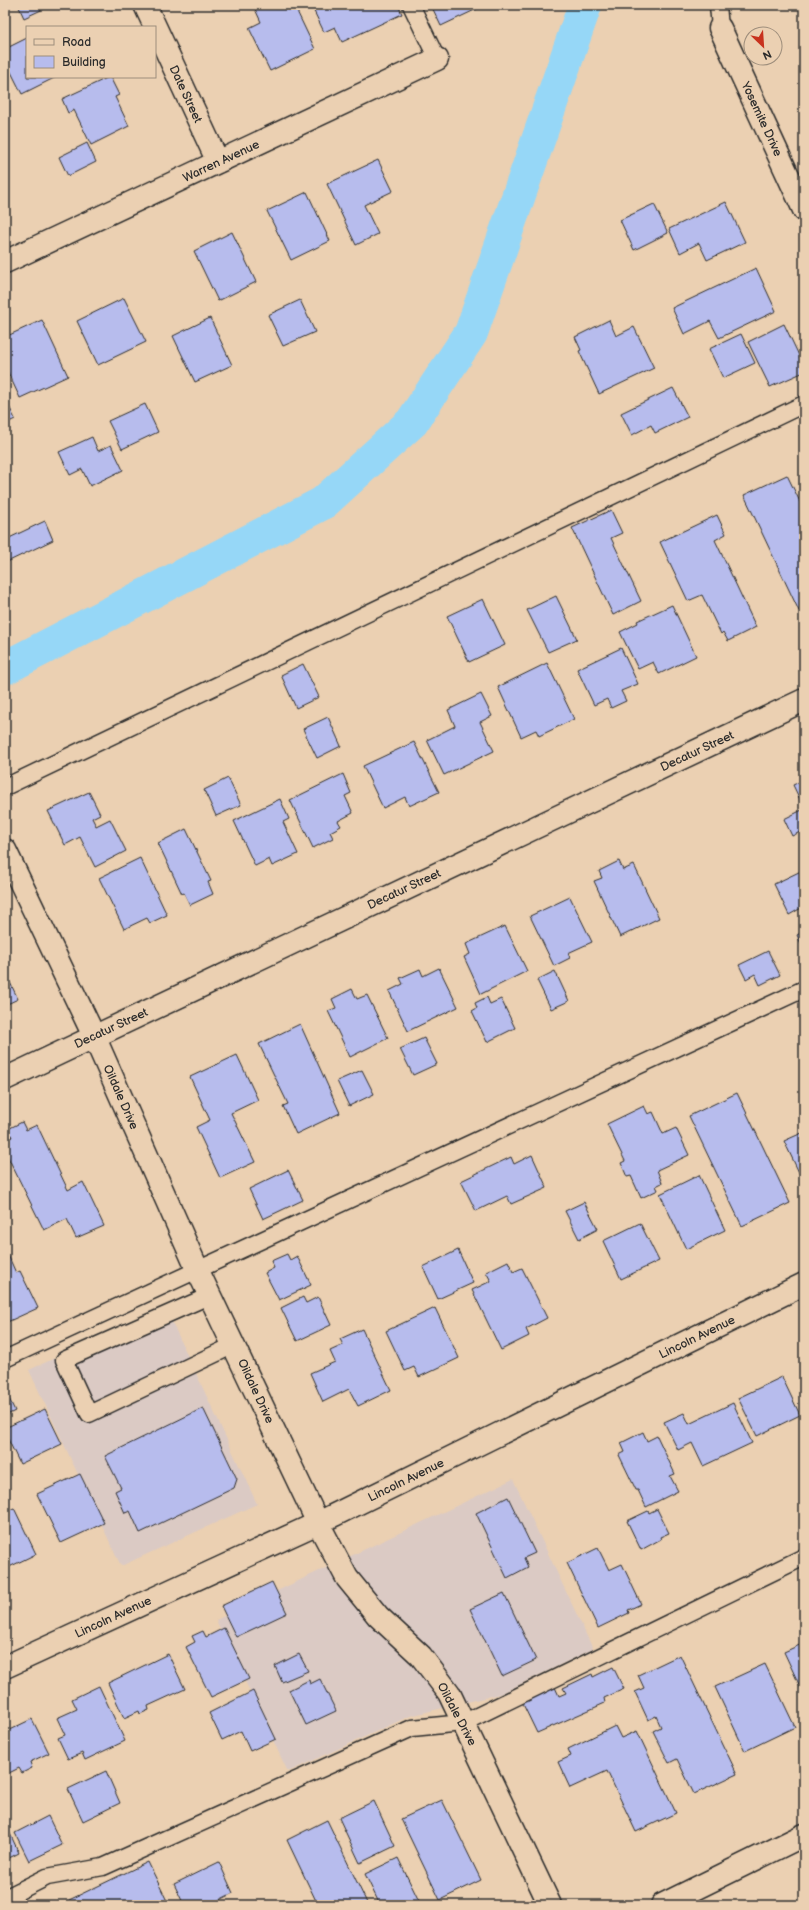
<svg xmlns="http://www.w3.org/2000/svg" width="809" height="1910" viewBox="0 0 809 1910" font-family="'Balsamiq Sans',sans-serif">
  <rect width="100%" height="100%" fill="#ebd0b2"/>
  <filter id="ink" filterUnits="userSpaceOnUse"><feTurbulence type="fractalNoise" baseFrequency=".025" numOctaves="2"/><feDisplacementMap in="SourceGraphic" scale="8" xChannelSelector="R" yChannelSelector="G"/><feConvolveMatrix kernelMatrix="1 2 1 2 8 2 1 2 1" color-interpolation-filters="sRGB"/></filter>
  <g filter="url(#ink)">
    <path fill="#dbcac4" d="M165,1307L257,1504L121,1566L29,1370Z
      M513,1479L593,1649L500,1694L410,1716L288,1772L216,1620Z"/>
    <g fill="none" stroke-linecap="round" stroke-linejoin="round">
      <path stroke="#96d7f7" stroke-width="34" d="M5,668L323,503L412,422L471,333L585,5"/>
    </g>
    <path fill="#b7bced" stroke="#2b2b2b" d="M18,5H52L24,18Z
      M264,5H294L315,49L270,71L249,28L261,22L255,9Z
      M311,5H398L402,14L342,42L335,27L324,32Z
      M431,5H481V7L441,26Z
      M27,38V77H56L22,94L5,60V49Z
      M109,77H110L119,95L115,97L129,126L91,145L74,110L68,113L62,99Z
      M87,143L96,162L68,176L59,157Z
      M378,160L393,191L364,205L378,234L356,245L327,184Z
      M307,192L330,241L291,260L267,211Z
      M726,202L745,242L707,260L699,243L680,253L669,229Z
      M654,204L668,233L634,250L620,220Z
      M232,232L256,282L218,301L194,251Z
      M756,268L776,311L719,338L710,321L684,334L672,308Z
      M124,298L146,342L98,365L77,321Z
      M300,300L315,332L283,346L268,315Z
      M210,318L232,365L195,382L173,336Z
      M42,320L68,376L20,398L5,366V337Z
      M609,320L616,336L634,327L654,368L599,394L579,351L581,350L575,337Z
      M784,324L804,366V372L770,387L748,342Z
      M741,334L755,363L723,378L709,349Z
      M673,388L688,417L655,433L651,425L632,435L621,413Z
      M5,398L15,419L5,424Z
      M145,404L158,432L122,449L108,421Z
      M92,437L98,451L111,445L123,470L90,486L82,469L70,475L59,452Z
      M787,475L804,510V609L799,611L744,495Z
      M611,510L622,533L611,538L641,601L613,615L572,528Z
      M717,515L726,534L715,540L756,627L728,641L723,632L721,634L702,595L688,601L660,542Z
      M45,521L53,540L5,563V540Z
      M556,596L577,639L548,652L527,610Z
      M483,599L505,645L469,662L447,616Z
      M672,605L696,656L659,674L653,662L638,669L620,632L638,623L637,621Z
      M621,648L638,684L621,691L626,701L611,708L607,699L594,705L577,669Z
      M547,663L574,719L539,736L536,730L521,737L498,687Z
      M303,664L319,697L296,708L281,675Z
      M481,694L492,716L480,722L494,751L444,775L427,740L455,726L448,710Z
      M328,717L341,746L317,758L303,729Z
      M414,742L439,792L409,806L405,797L383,808L363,766Z
      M343,774L351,793L345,796L353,813L338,821L341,826L330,832L333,838L313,848L290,800Z
      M228,778L241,805L216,816L204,790Z
      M804,780V808L793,785Z
      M89,792L100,814L92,818L96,826L110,819L126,851L95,867L80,837L65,845L48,811Z
      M280,799L289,819L283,822L298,854L272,866L269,859L255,866L234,821Z
      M804,809V830L792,836L784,819Z
      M186,829L211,881L208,882L213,894L190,905L184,893L182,894L158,843Z
      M140,858L167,915L150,923L147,918L124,929L99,878Z
      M619,861L623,870L634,865L659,918L620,937L594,881L602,878L599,871Z
      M803,870L804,910L803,907L789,915L774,884Z
      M570,897L592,942L568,953L570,958L554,966L530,916Z
      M505,926L527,971L481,994L464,957L470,954L466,944Z
      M804,931V950L797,935Z
      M768,951L780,975L760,985L755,974L746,979L739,965Z
      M439,968L458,1007L408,1031L389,991L403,984L400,978L420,969L423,976Z
      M555,971L569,1001L551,1009L537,980Z
      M5,972L18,999L5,1005Z
      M352,989L357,999L367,995L388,1038L350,1057L328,1011L336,1008L332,999Z
      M487,997L490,1004L501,999L515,1028L487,1042L472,1011L477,1008L475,1003Z
      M300,1024L340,1113L296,1134L283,1106L288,1104L259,1044Z
      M424,1038L437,1064L413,1075L400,1049Z
      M237,1055L258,1100L231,1113L255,1162L220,1178L196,1127L210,1120L190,1077Z
      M362,1070L374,1094L349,1106L337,1081Z
      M737,1093L790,1203L742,1226L689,1116Z
      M644,1106L648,1114L653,1112L663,1134L676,1128L689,1155L657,1170L662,1183L656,1186L658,1190L641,1198L631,1176L627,1177L621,1163L625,1161L607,1124Z
      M22,1122L26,1130L37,1125L68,1190L83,1182L104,1226L76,1238L67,1219L44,1230L5,1151V1140L12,1137L8,1129Z
      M804,1132V1183L784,1141Z
      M532,1155L547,1188L511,1204L507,1196L476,1211L461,1181L511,1157L514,1164Z
      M288,1170L303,1200L263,1219L249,1189Z
      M699,1175L725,1230L686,1249L660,1194Z
      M584,1202L598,1229L579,1239L565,1211Z
      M640,1223L659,1261L621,1279L603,1241Z
      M458,1250L473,1283L438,1299L423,1267Z
      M287,1254L290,1260L297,1256L311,1285L279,1300L265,1273L274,1268L271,1261Z
      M8,1255L16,1273L20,1271L38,1308L5,1323V1256Z
      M508,1261L513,1272L522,1268L547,1318L526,1329L529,1336L501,1350L472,1290L491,1281L486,1272Z
      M303,1297L306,1303L318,1297L331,1325L297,1341L281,1308Z
      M435,1308L459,1358L419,1377L414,1367L405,1371L386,1331Z
      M362,1329L391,1390L358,1406L349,1389L323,1402L310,1373L335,1362L330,1351L343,1345L340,1339Z
      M782,1377L800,1415L757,1436L738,1398Z
      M5,1390L15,1411L5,1416Z
      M733,1403L752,1443L703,1466L692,1443L678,1450L664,1422L684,1413L689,1424Z
      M203,1408L237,1479L234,1488L140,1533L130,1511L125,1513L115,1491L121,1488L105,1456Z
      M45,1409L62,1444L20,1464L5,1433V1428Z
      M643,1432L647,1441L657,1436L675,1474L670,1476L678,1491L646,1507L638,1490H636L619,1455L625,1452L621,1443Z
      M80,1474L104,1523L61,1543L37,1494Z
      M508,1497L535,1553L524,1558L528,1567L507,1578L476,1513Z
      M14,1508L36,1554L5,1569V1512Z
      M657,1509L669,1533L660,1537L661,1539L641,1550L627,1521L648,1511L649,1513Z
      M598,1548L609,1570L622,1564L641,1604L628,1610L629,1613L598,1628L567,1563Z
      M272,1582L287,1613L236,1637L221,1606Z
      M504,1593L536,1660L502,1676L470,1609Z
      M224,1628L249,1679L211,1697L186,1647L195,1642L192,1636L203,1631L206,1637Z
      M804,1643V1695L784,1652Z
      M168,1654L185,1689L148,1706L149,1710L140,1714L139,1711L124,1718L108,1683Z
      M299,1654L308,1671L282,1682L275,1666Z
      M680,1655L737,1774L694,1794L677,1759L669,1763L653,1731L661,1727L656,1716L648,1720L635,1692L644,1688L638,1675Z
      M765,1664L795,1727L745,1751L715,1687Z
      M613,1667L624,1689L604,1698L605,1703L537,1733L521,1700L554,1685L559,1696L566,1693L563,1688L592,1674L593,1677Z
      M320,1679L336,1711L306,1725L289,1690L309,1680L310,1684Z
      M99,1686L125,1741L85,1760L82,1753L68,1759L58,1738L65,1735L57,1718L77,1709L72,1699Z
      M253,1691L276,1739L250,1751L241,1731L222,1740L209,1713Z
      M32,1719L49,1753L30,1762L32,1768L22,1773L19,1768L5,1775V1732Z
      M615,1726L621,1738L637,1731L676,1813L636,1832L607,1771L570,1788L558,1762L571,1756L568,1749Z
      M106,1771L120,1803L83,1821L68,1789Z
      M442,1800L481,1880L440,1900L401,1819Z
      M374,1801L395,1846L360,1863L339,1818Z
      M48,1816L62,1845L29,1861L15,1833Z
      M327,1820L368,1905H318L287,1840Z
      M5,1823L19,1853L5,1860Z
      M398,1858L419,1901L412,1905H380L365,1874Z
      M148,1862L169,1905H72L69,1900Z
      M219,1862L233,1893L209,1905H184L174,1884Z"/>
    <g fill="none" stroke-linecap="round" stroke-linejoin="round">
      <g stroke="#2b2b2b" stroke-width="19">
        <path id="lane" d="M411,5L437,59
          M718,5L720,28
          M5,787L804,404
          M211,1295L64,1360L89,1414L234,1345
          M5,1359L804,989
          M5,1898L47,1877L103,1867L412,1728L463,1723L804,1557"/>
      </g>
      <g stroke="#2b2b2b" stroke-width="25">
        <path id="street" d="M145,5L218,162
          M720,28L804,210
          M5,262L437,59
          M5,850L94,1036
          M5,1667L318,1523L804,1284
          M662,1905L804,1835"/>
      </g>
      <g stroke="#2b2b2b" stroke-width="25">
        <path id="secondary" d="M94,1036L198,1271L318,1523L347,1578L378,1616L421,1656L449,1693L550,1905
          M5,1079L804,700"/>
      </g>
      <use href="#lane" stroke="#ebd0b2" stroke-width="16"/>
      <use href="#street" stroke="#ebd0b2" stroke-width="22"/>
      <use href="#secondary" stroke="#ebd0b2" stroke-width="22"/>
    </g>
  </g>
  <g text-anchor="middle" stroke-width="4" stroke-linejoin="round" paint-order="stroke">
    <g font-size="12" fill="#2b2b2b" stroke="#ebd0b2">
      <text transform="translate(186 94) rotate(65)" y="4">Date Street</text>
      <text transform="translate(762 119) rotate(65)" y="4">Yosemite Drive</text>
      <text transform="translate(221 161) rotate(-25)" y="4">Warren Avenue</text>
      <text transform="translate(697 751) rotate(-25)" y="4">Decatur Street</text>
      <text transform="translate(404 889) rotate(-25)" y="4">Decatur Street</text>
      <text transform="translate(111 1028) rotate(-25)" y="4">Decatur Street</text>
      <text transform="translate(121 1097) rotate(66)" y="4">Oildale Drive</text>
      <text transform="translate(697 1337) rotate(-26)" y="4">Lincoln Avenue</text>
      <text transform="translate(256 1391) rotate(65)" y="4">Oildale Drive</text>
      <text transform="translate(406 1480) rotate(-26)" y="4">Lincoln Avenue</text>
      <text transform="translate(113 1617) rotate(-25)" y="4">Lincoln Avenue</text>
      <text transform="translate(457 1714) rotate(62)" y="4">Oildale Drive</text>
    </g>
  </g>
  <rect width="809" height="1910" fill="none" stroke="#ebd0b2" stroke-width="20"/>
  <rect x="10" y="10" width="789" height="1890" fill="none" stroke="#2b2b2b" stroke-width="1.5" filter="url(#ink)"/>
  <rect x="26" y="26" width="130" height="52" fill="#ebd0b2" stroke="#9e8e7c"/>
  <rect x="34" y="39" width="20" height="6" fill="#ebd0b2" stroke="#9e8e7c"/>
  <text x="62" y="46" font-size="12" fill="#2b2b2b">Road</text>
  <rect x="34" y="56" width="20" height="12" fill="#b7bced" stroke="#9e8e7c"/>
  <text x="62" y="66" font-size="12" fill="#2b2b2b">Building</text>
  <g transform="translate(763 46) rotate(155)"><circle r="19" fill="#ebd0b2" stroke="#9e8e7c"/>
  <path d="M0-3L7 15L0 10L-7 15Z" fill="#c8321e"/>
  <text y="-6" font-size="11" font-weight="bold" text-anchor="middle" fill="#2b2b2b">N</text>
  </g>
</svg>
